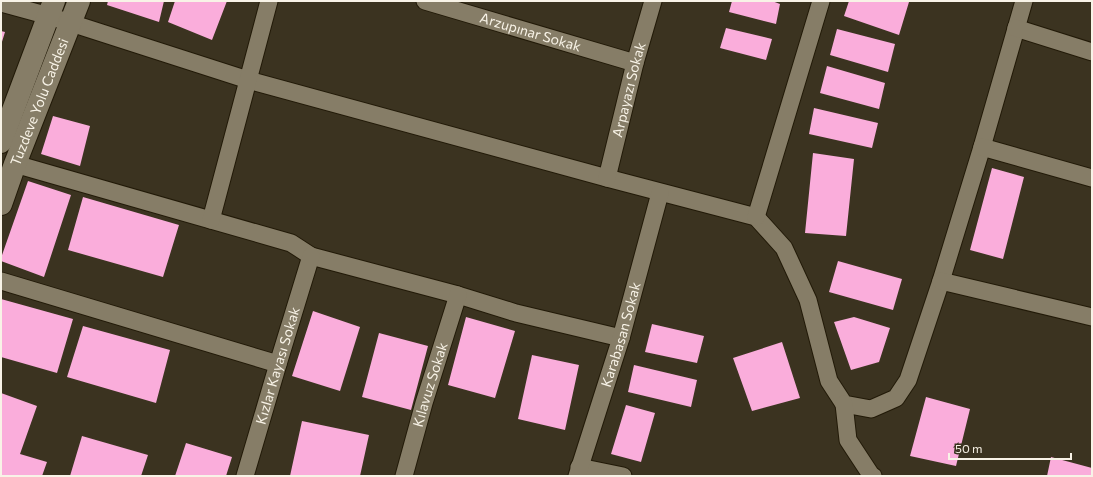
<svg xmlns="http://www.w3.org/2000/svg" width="1093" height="477" viewBox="0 0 1093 477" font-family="Commissioner,sans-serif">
  <rect width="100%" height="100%" fill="#3b3320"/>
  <path fill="#faaddb" d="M108,1H164L159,22L107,5Z
    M175,1H227L212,40L168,22Z
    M732,1H772L780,4L776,24L729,12Z
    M849,1H905L909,2L899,35L844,16Z
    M726,28L772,39L766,60L720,48Z
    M837,29L895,44L888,72L830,55Z
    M1,31L5,32L1,45Z
    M827,66L885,83L879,109L820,93Z
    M814,108L878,123L872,148L809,134Z
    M53,116L90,126L80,166L41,154Z
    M813,153L854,159L846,236L805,233Z
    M992,168L1024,177L1003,259L970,250Z
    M28,181L71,195L44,277L1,261V258Z
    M83,197L179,225L163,277L68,250Z
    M838,261L902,279L893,310L829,292Z
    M1,299L73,319L57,373L1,357Z
    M313,311L360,327L340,391L292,376Z
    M466,317L515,331L495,398L448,385Z
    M854,317L890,328L879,362L851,370L834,322Z
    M652,324L704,336L697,363L645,352Z
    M83,326L170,350L156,403L67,377Z
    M379,333L428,346L411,410L362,397Z
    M782,342L800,398L752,411L733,358Z
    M532,355L579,365L565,430L518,419Z
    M634,365L697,380L691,407L628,392Z
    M1,393L37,406L20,454L47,462L42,476H1Z
    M926,397L970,409L956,466L910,456Z
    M626,405L655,413L641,462L611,454Z
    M302,421L369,435L360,476H290Z
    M82,436L148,455L141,476H70Z
    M186,443L232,457L226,476H175Z
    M1051,457L1092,468V476H1047Z"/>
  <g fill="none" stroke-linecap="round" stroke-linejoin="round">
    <g stroke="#221a08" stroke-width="19">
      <g id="minor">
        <path id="s1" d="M425,1L635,63"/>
        <path d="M1,3L49,16L248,80L607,178L756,217L784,248L808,300L829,381L844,404L871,409L896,398L908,380L941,281L982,147L1024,1"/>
        <path d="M1016,28L1092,52"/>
        <path d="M982,147L1092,178"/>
        <path d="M15,164L291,243L311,256L458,295L516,313L621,338"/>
        <path id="s2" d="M607,178L635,63L653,1"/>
        <path d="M756,217L821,1"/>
        <path d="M211,220L269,1"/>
        <path d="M1,281L278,364"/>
        <path d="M941,281L1092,317"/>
        <path d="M844,404L848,440L871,475L873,476"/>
        <path d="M579,467L623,476"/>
        <path id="s3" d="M245,476L278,364L311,256"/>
        <path id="s4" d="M404,476L424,403L458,295"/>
        <path id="s5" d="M577,476L621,338L660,193"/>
      </g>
    </g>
    <g stroke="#221a08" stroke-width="24">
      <g id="secondary">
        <path d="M1,142L54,1"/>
        <path id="s6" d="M1,204L15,164L79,1"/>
      </g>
    </g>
    <use href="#minor" stroke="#867d67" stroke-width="17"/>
    <use href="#secondary" stroke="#867d67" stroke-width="22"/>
  </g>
  <g text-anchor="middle" stroke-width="4" stroke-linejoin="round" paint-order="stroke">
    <g font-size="14" fill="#f8f3e7" stroke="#3b3320">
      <text dy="5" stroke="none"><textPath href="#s1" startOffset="110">Arzupınar Sokak</textPath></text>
      <text dy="5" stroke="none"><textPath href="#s2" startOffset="91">Arpayazı Sokak</textPath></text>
      <text dy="5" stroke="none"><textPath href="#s6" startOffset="109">Tuzdeve Yolu Caddesi</textPath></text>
      <text dy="5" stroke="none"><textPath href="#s5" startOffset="148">Karabasan Sokak</textPath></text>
      <text dy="5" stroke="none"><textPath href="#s3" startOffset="115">Kızlar Kayası Sokak</textPath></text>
      <text dy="5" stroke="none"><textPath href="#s4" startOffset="95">Kılavuz Sokak</textPath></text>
    </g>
  </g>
  <rect width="1093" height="477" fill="none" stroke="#f8f3e7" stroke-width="4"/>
  <path d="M949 453v6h122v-6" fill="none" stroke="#f8f3e7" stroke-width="2"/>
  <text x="955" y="453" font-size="12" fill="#f8f3e7" stroke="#3b3320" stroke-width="3" paint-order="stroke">50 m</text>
</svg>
